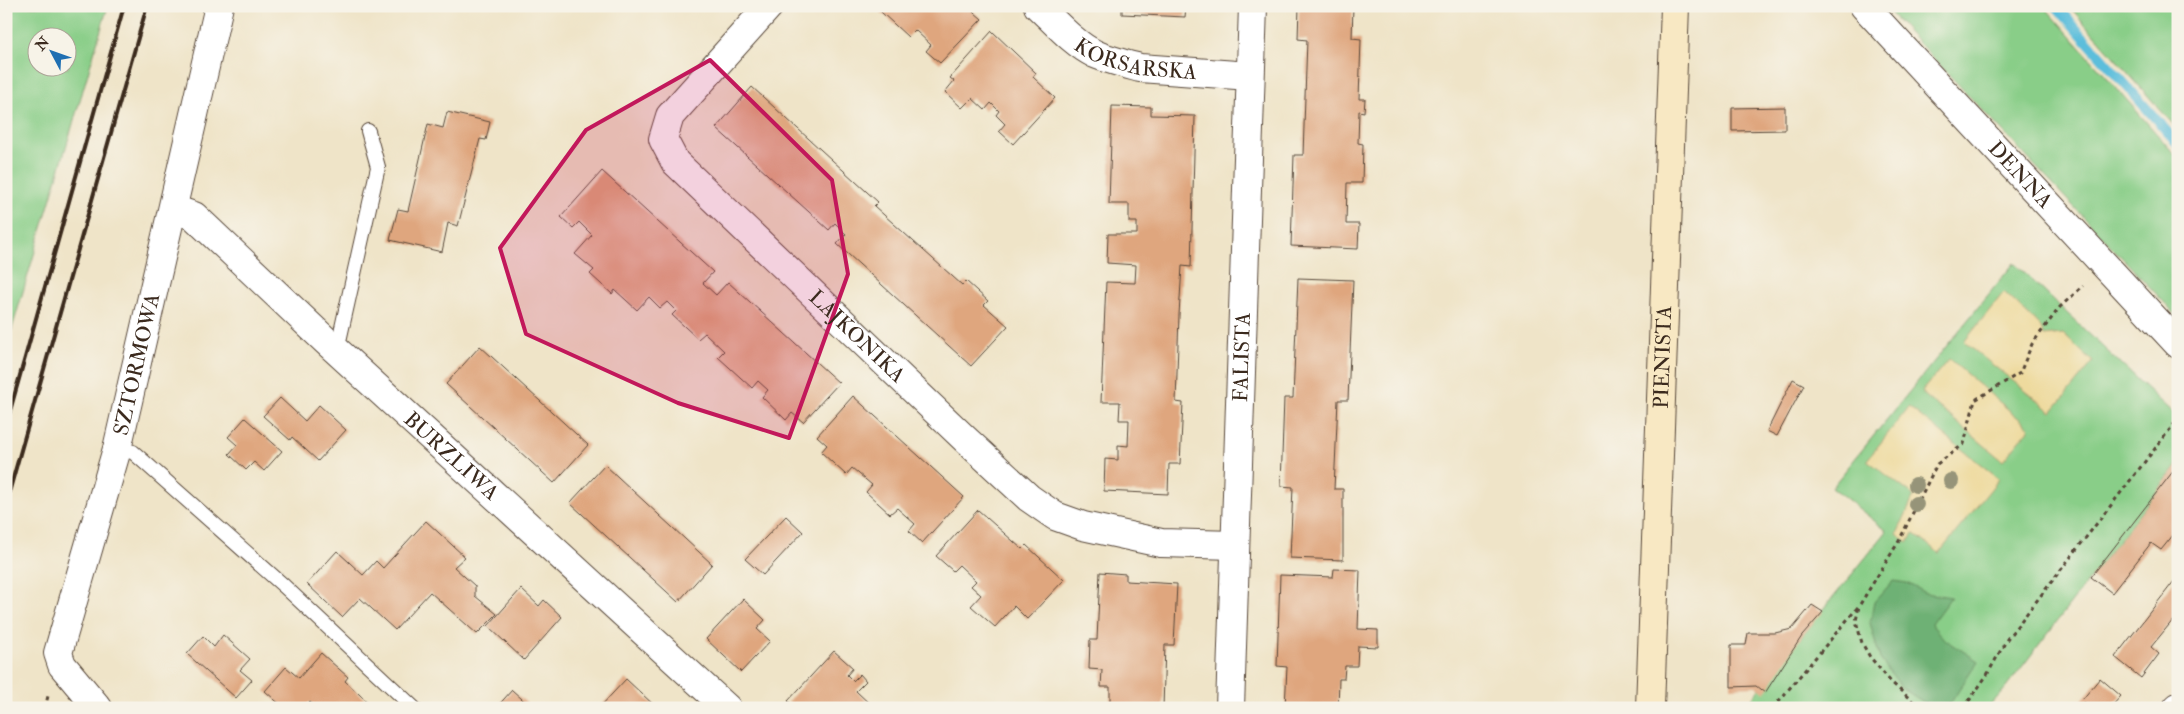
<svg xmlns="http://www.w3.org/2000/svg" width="2184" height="714" viewBox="0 0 2184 714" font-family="'IM FELL Double Pica',serif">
  <rect width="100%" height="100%" fill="#f7f3e8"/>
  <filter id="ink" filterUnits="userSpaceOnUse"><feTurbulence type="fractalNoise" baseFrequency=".02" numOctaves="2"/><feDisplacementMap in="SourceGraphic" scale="10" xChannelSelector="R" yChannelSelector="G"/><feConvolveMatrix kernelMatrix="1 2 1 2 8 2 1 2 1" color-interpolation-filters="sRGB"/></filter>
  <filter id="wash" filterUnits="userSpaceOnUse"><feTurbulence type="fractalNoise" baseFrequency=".0096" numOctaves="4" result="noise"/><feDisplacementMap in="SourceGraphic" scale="20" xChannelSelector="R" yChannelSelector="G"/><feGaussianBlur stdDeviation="1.12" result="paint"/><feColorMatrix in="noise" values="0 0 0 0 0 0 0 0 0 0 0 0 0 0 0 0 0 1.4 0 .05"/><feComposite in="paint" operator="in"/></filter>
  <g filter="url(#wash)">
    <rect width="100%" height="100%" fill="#efe4c8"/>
    <path fill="#89ce88" stroke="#627c53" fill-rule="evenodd" d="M6,6H108L6,349ZM38,38H68V68H38Z
      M1884,6H2044L2178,158V317Z
      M2069,6H2178V130Z
      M2014,263L2178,418V464L2005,689L1988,708H1744L1887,531L1832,487Z"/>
    <path fill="#6eb174" stroke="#546e49" d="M1893,581L1907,583L1925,593L1951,597L1931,624L1943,638L1978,661L1950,704L1930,706L1903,689L1880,659L1870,623L1874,602Z"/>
    <path fill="#eeda9e" stroke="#94825e" d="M2004,292L2040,326L2044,336L2063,334L2093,362L2052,412L1964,342Z
      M1949,359L2030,428L2003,461L1921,392Z
      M1909,407L1999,479L1939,553L1913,533L1908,543L1897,534L1914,496L1867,460Z"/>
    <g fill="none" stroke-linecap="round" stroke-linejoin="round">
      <path stroke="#5cbedb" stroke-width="10" d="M2056,6L2178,144"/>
    </g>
    <g id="blocks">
      <path fill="#dfa67e" d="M886,6H967L982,19L940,63L926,51L931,45L915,30L908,37L881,12Z
        M1122,6H1186L1185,17L1122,14Z
        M1299,6H1353L1352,38L1361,39L1359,99H1365L1364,112L1359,111L1358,143L1363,144L1362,183H1347L1346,224H1359L1358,249L1291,246L1294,155H1303L1305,97L1307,40L1298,39Z
        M992,31L1036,73L1033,77L1055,98L1013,144L999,131L1005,124L996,115L999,111L991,103L985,110L972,98L962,108L945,92L954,81L950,78Z
        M752,87L878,202L874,206L962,285L966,281L988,301L984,305L1008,326L971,366L837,244L846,234L835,223L829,230L716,128Z
        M1112,106L1151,107V115L1195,116L1191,267L1182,266L1179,315L1176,402L1183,403L1180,464H1169L1168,494L1104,491L1105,459L1118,460V445L1128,446L1129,420H1119L1120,402H1101L1106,282L1135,283L1136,265L1107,263L1108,234H1137V222H1129V204H1109Z
        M1785,107V130L1732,131V108Z
        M447,112L490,122L486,140L480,139L458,226L448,223L442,252L390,240L398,209L408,211L428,124L443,128Z
        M602,171L713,272L703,283L716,295L728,282L839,383L803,422L792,413L786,420L762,397L768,390L758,381L752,388L718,357L724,351L705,333L698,339L672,315L676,311L667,302L660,308L649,297L637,310L615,290L612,294L590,274L594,270L575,254L592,235L579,222L573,228L561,217Z
        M1298,278L1353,280L1348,400H1338L1334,489H1343V560L1290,558L1293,487L1281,486L1282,456L1284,398H1293Z
        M480,346L588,445L554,483L446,384Z
        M1793,379L1804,385L1777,436L1767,431Z
        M853,396L964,497L922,543L909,531L915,524L897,508L890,514L866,492L872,485L852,468L846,475L821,452L827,445L817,436Z
        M280,398L305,421L319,405L346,430L318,461L292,437L290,440L263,416Z
        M245,418L282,451L264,471L254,462L246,470L229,454L237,445L228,437Z
        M605,465L712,564L678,602L570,503Z
        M2178,465V529L2161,550L2151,543L2112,593L2091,577Z
        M978,510L1022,549L1026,545L1064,580L1027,619L1014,606L995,627L971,606L981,595L971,586L976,581L959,565L953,571L936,556Z
        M786,516L803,532L763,575L745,559Z
        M426,521L465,557L454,567L475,586V596L497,614L477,634L430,592L395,630L360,598L342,617L307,584L337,551L363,575L376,561L383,568Z
        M1334,569L1360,570L1358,629L1378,630V647L1358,646L1357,666H1345L1344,679H1339L1338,708H1285L1287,667L1277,666L1280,575L1333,577Z
        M1100,572L1126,574V581L1177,584L1174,645H1165L1163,708H1110V687H1101L1102,670L1089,669L1090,640H1097Z
        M2178,576V614L2151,647L2159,654L2141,678L2115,657Z
        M521,589L539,606L544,600L562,617L524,660L488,626Z
        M743,599L765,620L757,629L770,641L741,672L706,639Z
        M1812,605L1823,612L1802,636L1765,693L1756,686L1731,687V645H1746L1748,633H1775L1792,629Z
        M223,635L250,659L240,670L252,680L236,698L187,654L203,636L214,647Z
        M834,651L853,668L847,675L853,681L860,674L866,681L856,691L874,708H795L788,701Z
        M321,653L348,677L345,681L374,708H317L310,702L304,708H284L265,691L286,667L299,678Z
        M2100,678L2121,696L2110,708H2090L2082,700Z
        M626,679L657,708H599Z
        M512,690L532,708H496Z"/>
    </g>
  </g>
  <g filter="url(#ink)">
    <use href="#blocks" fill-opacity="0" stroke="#564638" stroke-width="1"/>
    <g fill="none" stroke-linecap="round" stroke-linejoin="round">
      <g stroke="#564638" stroke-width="16">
        <path id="lane" d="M337,350L378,167L368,131
          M117,449L133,452L284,586L414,708"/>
      </g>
      <g stroke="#564638" stroke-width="30">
        <g id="street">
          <path id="s1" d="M769,6L670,116L663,139L675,162L964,438L1029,498L1055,516L1083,526L1161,543L1235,545"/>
          <path id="s2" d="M1038,6C1055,22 1074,44 1095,54C1109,60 1125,64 1140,68L1250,76"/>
          <path id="s3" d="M1864,6L2178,344"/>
          <path id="s4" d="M173,209L194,216L326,341L727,708"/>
          <path id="s5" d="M98,708L62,665L58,653L117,449L219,6"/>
          <path id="s6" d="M1230,708L1253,6"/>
          <path d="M2177,708L2178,707"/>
        </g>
      </g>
      <g stroke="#564638" stroke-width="30">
        <g id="secondary">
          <path id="s7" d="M1650,708L1675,6"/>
        </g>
      </g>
      <path stroke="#564638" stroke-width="3" stroke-dasharray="4 4" stroke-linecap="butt" d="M45,708L48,696
        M1773,708L1858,607
        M1920,708L1891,682L1870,657L1862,643L1856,621L1859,606L1899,541L1937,464L1964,444L1975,400L2020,373L2032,344L2060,307L2083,286
        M1964,708L1987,675L2007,639L2178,419"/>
      <use href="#lane" stroke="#fff" stroke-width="14"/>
      <use href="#street" stroke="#fff" stroke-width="28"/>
      <use href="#secondary" stroke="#f8e8c3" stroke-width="28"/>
      <path stroke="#3b2a1e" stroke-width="4" d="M6,425L124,6
        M6,503L147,6"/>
    </g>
    <g fill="#969479">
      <circle cx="1951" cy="481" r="8"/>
      <circle cx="1916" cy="485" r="8"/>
      <circle cx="1916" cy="504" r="8"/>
    </g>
  </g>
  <path fill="#c2185b" fill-opacity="0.2" stroke="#c2185b" stroke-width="4" stroke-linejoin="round" d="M710,60L832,180L848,274L789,438L678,403L526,334L500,248L586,130Z"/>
  <g text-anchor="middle" stroke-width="4" stroke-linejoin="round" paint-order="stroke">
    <g font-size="21" fill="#3b2a1e" stroke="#f7f3e8">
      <text dy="7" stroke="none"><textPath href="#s2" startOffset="116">KORSARSKA</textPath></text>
      <text dy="7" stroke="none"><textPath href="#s3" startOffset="230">DENNA</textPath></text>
      <text dy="7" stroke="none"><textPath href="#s1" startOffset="450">LAJKONIKA</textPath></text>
      <text dy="7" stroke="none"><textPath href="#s6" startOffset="351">FALISTA</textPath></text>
      <text dy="7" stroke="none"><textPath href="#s7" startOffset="351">PIENISTA</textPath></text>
      <text dy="7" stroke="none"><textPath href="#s5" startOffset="368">SZTORMOWA</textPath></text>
      <text dy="7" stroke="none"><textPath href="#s4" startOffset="374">BURZLIWA</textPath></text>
    </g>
  </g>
  <rect width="2184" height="714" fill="none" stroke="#f7f3e8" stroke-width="25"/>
  <g transform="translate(52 52) rotate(311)"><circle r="24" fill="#f7f3e8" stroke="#aca397"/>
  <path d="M0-4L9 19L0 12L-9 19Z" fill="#1f6fb2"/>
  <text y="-8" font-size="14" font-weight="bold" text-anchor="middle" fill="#3b2a1e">N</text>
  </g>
</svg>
